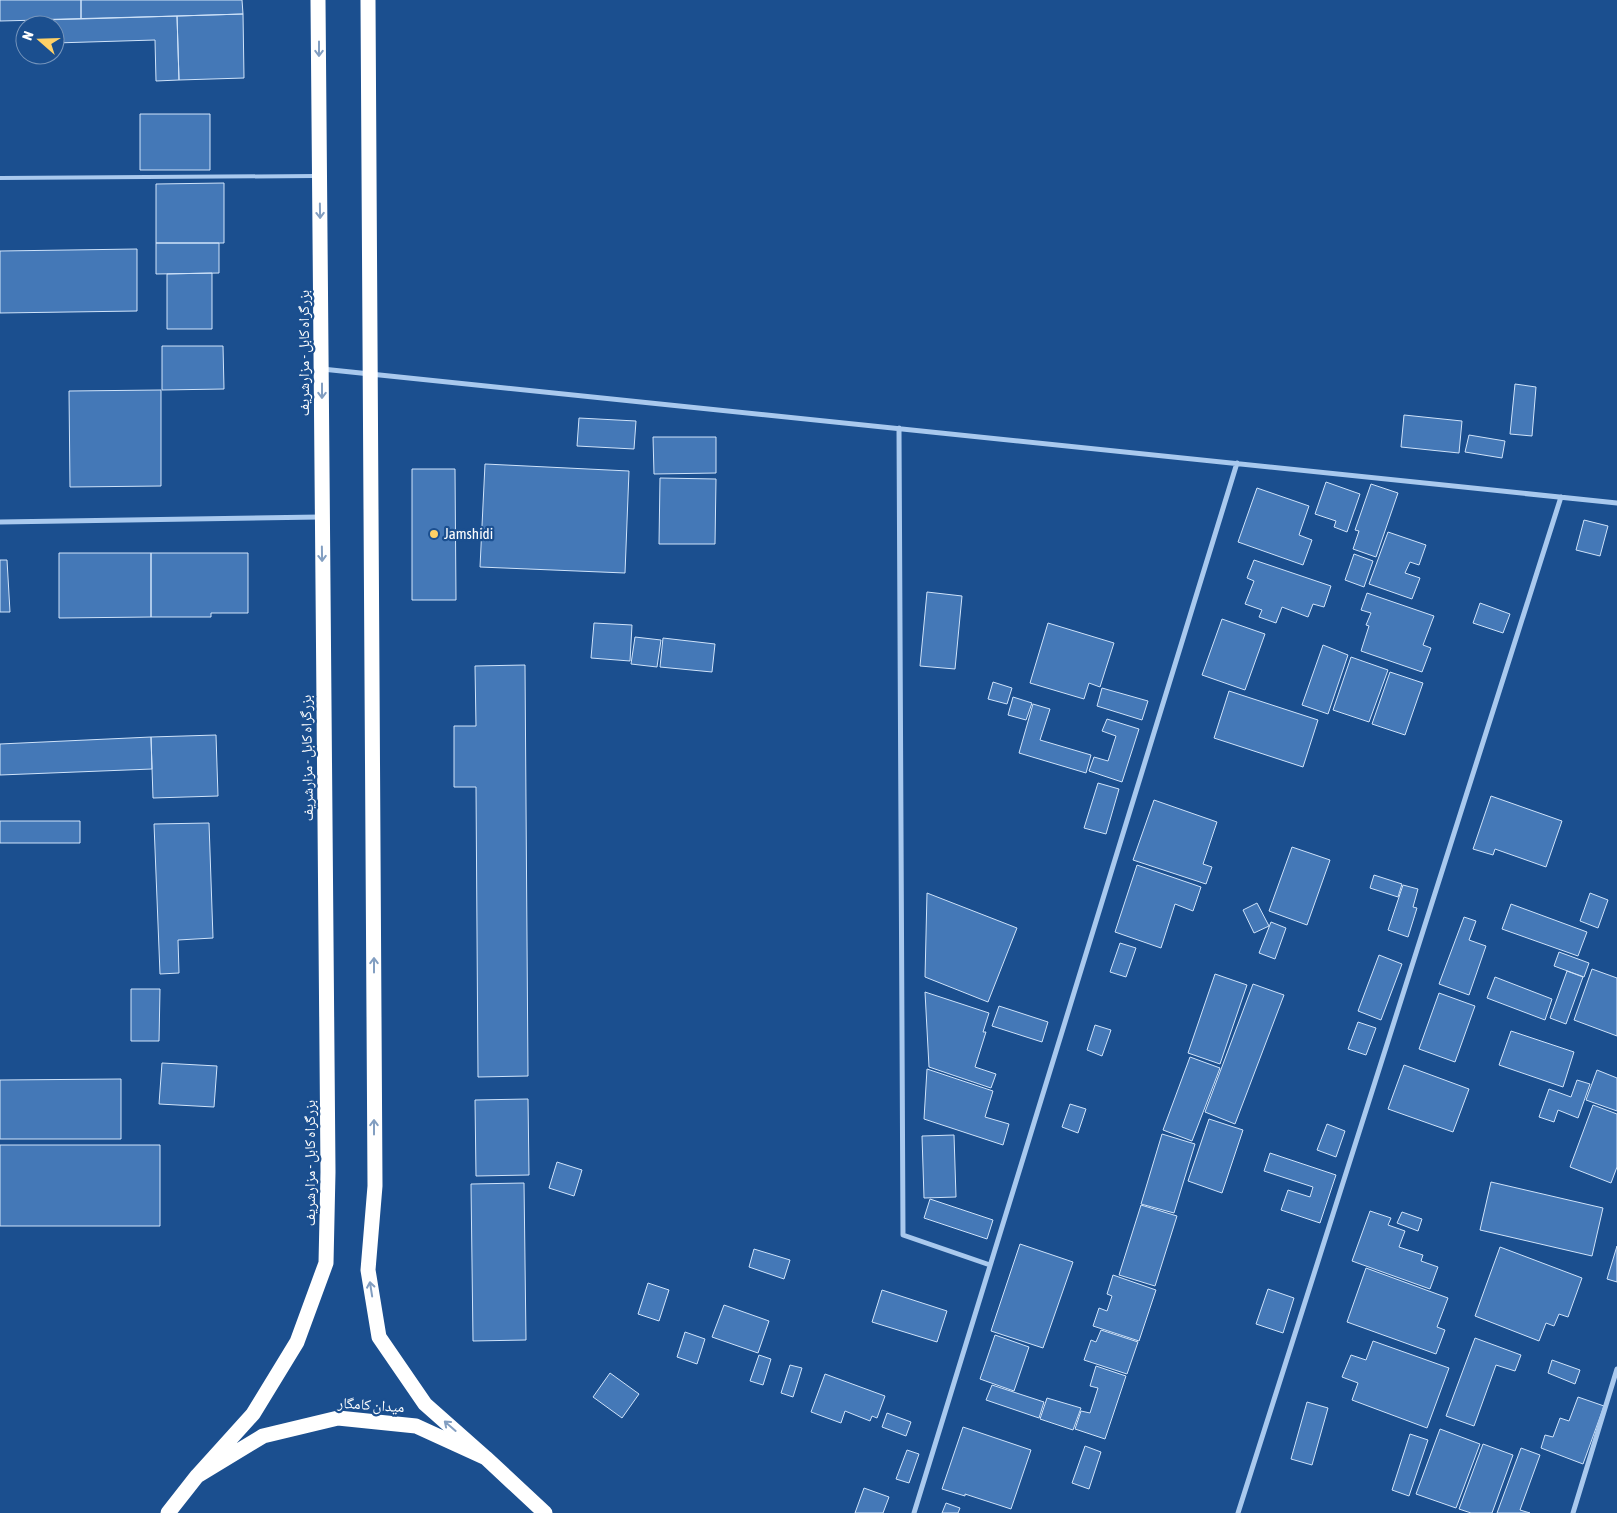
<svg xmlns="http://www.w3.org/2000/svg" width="1617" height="1513" viewBox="0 0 1617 1513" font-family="'Asap Condensed','Noto Naskh Arabic',sans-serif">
  <rect width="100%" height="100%" fill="#1b4f8f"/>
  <path fill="#4478b7" stroke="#cfe3fa" d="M0,0H81V19L0,21Z
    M81,0H242L243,14L81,19Z
    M243,14L244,78L179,80L177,16Z
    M177,16L179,80L156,81L155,40L55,43V25H28L27,20Z
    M140,114H210V170H140Z
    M224,183V243H156V184Z
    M156,243H219V273L156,274Z
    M137,249V311L0,313V251Z
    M212,273V329H167V274Z
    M162,346H223L224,389L162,390Z
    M1515,384L1536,387L1532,436L1510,434Z
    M161,390V486L70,487L69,391Z
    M1404,415L1462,421L1459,453L1401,447Z
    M579,418L636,421L634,449L577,446Z
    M1469,435L1505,441L1502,458L1465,452Z
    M653,437H716V473L654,474Z
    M485,464L629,471L625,573L480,567Z
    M412,469H455L456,600H412Z
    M660,478L716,479L715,544H659Z
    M1326,482L1360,494L1347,532L1334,527L1336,521L1315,514Z
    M1371,484L1398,493L1376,557L1353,549L1359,531L1355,530Z
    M1257,488L1309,506L1299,535L1312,540L1303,565L1238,542Z
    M1584,520L1608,526L1600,556L1576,550Z
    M1388,532L1426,545L1419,565L1410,562L1405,573L1420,578L1412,599L1369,584Z
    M59,553H151V617L59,618Z
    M151,553H248V613H211V617H151Z
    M1354,554L1373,561L1364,587L1345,580Z
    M0,560H7L10,612H0Z
    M1254,560L1331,586L1324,607L1313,604L1308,617L1282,607L1276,623L1259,617L1262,610L1245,604L1254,581L1247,578Z
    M927,592L962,596L955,669L920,666Z
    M1367,593L1434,616L1423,645L1431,648L1422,672L1361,651L1369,626L1366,625L1371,613L1361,610Z
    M1480,603L1510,614L1503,633L1473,623Z
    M1222,619L1265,634L1245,690L1202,675Z
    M594,623L632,625L630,661L591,658Z
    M1048,623L1114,643L1100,687L1089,683L1084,699L1030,683Z
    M635,637L661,640L657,667L631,664Z
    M663,638L715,644L712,672L660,667Z
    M1323,645L1348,655L1328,714L1302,705Z
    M1351,657L1388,670L1369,722L1333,710Z
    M525,665L528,1076L478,1077L476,787H454V726H476L475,666Z
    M1390,672L1423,683L1405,735L1372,724Z
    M993,682L1012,688L1007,704L988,699Z
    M1102,688L1148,701L1142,720L1097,706Z
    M1229,691L1318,720L1303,767L1214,738Z
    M1013,697L1032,703L1026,720L1008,715Z
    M1033,704L1050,709L1040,740L1091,755L1086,773L1019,753Z
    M1107,719L1139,729L1122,782L1089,771L1094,757L1108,761L1116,736L1102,731Z
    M216,735L218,796L153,798L151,737Z
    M151,737L152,769L0,775V744Z
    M1098,783L1119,789L1106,834L1084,828Z
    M1491,796L1562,821L1546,867L1495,849L1493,855L1473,849Z
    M1154,800L1217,822L1203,864L1212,867L1206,884L1133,860Z
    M0,821H80V843H0Z
    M209,823L213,938L178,940L179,973L160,974L154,824Z
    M1292,847L1330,860L1307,925L1269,911Z
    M1137,865L1201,887L1193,911L1175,904L1161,948L1115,932Z
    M1374,875L1402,884L1398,897L1370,888Z
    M1403,885L1418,889L1413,907L1417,908L1408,937L1388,930Z
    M927,893L1017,928L988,1002L925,977Z
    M1590,893L1608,900L1598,928L1580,921Z
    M1257,903L1269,926L1254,933L1243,910Z
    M1511,904L1587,932L1578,956L1502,929Z
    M1464,917L1476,921L1469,940L1486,946L1469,995L1439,984Z
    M1271,922L1286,928L1275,959L1259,953Z
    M1120,943L1136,948L1126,977L1110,972Z
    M1559,952L1589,963L1584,977L1554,966Z
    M1379,955L1402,964L1381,1020L1358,1011Z
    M1592,969L1617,978V1036L1574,1020Z
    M1567,971L1583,977L1566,1024L1550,1018Z
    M1215,974L1247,985L1220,1064L1188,1053Z
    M1495,977L1552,999L1545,1020L1487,998Z
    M1253,984L1284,995L1235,1124L1205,1112Z
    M131,989H160L159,1041H131Z
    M925,992L989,1013L983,1032H986L975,1067L996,1074L991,1088L929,1067Z
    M1439,993L1475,1006L1455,1062L1419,1049Z
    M999,1006L1048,1022L1042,1042L992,1026Z
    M1358,1022L1376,1028L1366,1055L1348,1049Z
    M1095,1025L1111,1030L1102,1056L1087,1050Z
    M1511,1031L1574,1052L1563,1087L1499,1065Z
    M1190,1057L1220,1068L1192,1141L1163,1130Z
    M162,1063L217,1066L214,1107L159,1104Z
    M1404,1065L1469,1089L1453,1132L1388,1109Z
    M927,1069L993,1091L985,1117L1009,1124L1003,1145L924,1119Z
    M1597,1070L1617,1078V1111L1586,1100Z
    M121,1079V1139H0V1080Z
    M1577,1080L1590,1084L1578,1118L1558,1110L1554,1122L1539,1117L1549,1089L1571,1097Z
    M528,1099L529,1175L476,1176L475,1100Z
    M1070,1104L1086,1109L1078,1133L1062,1127Z
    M1593,1105L1617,1114V1167L1611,1183L1570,1167Z
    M1209,1119L1243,1130L1222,1193L1188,1181Z
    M1327,1124L1345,1131L1336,1157L1317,1150Z
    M1162,1134L1195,1144L1174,1213L1141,1204Z
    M954,1135L956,1197L924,1198L922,1136Z
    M0,1145H160V1226H0Z
    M1270,1153L1336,1175L1320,1223L1281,1210L1288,1190L1310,1197L1313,1187L1264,1171Z
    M557,1162L582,1170L574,1196L549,1188Z
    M1491,1182L1603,1208L1592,1256L1480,1230Z
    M524,1183L526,1340L473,1341L471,1184Z
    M930,1199L993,1220L987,1239L924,1218Z
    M1141,1205L1177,1216L1155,1286L1119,1275Z
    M1370,1211L1391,1218L1388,1225L1405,1231L1399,1247L1423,1255L1421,1261L1438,1267L1430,1289L1352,1261Z
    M1402,1212L1422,1219L1418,1231L1397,1223Z
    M1020,1244L1073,1262L1043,1348L991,1331Z
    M1617,1246V1282L1607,1279Z
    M1500,1247L1582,1278L1568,1317L1559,1314L1554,1326L1546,1323L1539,1341L1475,1316Z
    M754,1249L790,1260L784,1279L749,1267Z
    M1366,1268L1448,1298L1437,1327L1445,1330L1436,1354L1347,1322Z
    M1113,1275L1156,1290L1139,1341L1093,1326L1099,1308L1107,1311L1112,1296L1107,1294Z
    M648,1283L669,1290L659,1321L638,1314Z
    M1268,1289L1294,1298L1283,1333L1256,1324Z
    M882,1290L947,1311L937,1342L872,1322Z
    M724,1305L769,1321L758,1353L712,1337Z
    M1101,1330L1138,1342L1127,1374L1084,1360L1091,1340L1096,1342Z
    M685,1332L705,1339L697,1364L677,1357Z
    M995,1335L1029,1347L1014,1391L980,1379Z
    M1475,1338L1521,1355L1515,1371L1496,1365L1474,1426L1446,1416Z
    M1373,1341L1449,1368L1427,1428L1352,1400L1358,1383L1342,1377L1351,1355L1366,1360Z
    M759,1355L771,1359L763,1385L750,1381Z
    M1552,1360L1580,1370L1575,1384L1548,1373Z
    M790,1365L802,1368L793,1397L781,1393Z
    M1096,1366L1126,1376L1105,1439L1075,1429L1081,1411L1090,1413L1098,1388L1090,1386Z
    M610,1373L639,1394L622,1418L593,1397Z
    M825,1374L885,1396L877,1418L872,1416L870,1421L845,1411L841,1423L811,1412Z
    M992,1385L1044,1402L1039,1418L986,1400Z
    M1578,1397L1604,1406L1583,1464L1541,1448L1545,1435L1553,1437L1560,1418L1569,1421Z
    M1047,1398L1081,1408L1073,1430L1040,1419Z
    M1307,1402L1328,1408L1312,1465L1291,1459Z
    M887,1413L911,1422L906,1436L882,1427Z
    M963,1427L1031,1450L1011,1509L965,1494V1496L942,1489Z
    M1440,1429L1480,1444L1456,1508L1416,1494Z
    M1410,1434L1428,1440L1409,1496L1392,1490Z
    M1483,1444L1513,1455L1492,1513H1471L1459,1509Z
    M1085,1446L1101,1452L1089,1489L1072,1483Z
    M1521,1448L1540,1455L1520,1510L1530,1513H1497Z
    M907,1450L919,1454L909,1483L896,1479Z
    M864,1488L889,1497L883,1513H855Z
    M946,1503L960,1508L958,1513H942Z"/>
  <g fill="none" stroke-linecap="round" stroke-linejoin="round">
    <path stroke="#a9c9ee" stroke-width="4" d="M0,178L315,176"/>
    <path stroke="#a9c9ee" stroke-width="5" d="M322,369L1617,503
      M899,428L903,1235L990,1265
      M0,522L319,517
      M914,1513L1237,463
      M1238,1513L1561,497
      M1573,1513L1617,1369"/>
    <path stroke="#fff" stroke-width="15" d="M368,0L375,1186L368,1270L379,1337L425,1404L486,1458
      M197,1476L253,1414L297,1342L326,1263L328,1172L318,0
      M168,1513L197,1476L263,1436L338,1418L416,1426L486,1458L545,1513"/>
  </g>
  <defs><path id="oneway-shaft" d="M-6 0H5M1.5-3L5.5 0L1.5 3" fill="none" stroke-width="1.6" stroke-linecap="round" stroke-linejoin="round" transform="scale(1.25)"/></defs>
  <g stroke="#829ec1">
    <use href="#oneway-shaft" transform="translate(319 49) rotate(90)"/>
    <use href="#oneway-shaft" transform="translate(320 211) rotate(89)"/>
    <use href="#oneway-shaft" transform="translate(322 391) rotate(90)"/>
    <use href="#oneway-shaft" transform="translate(322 554) rotate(89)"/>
    <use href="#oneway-shaft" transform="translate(374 965) rotate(-90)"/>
    <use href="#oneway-shaft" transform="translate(374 1127) rotate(-90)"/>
    <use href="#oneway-shaft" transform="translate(371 1289) rotate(-99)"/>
    <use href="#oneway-shaft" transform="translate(450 1426) rotate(-139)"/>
  </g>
  <circle fill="#ffd166" stroke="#1b4f8f" stroke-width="2" cx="434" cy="534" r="5"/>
  <g text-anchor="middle" stroke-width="4.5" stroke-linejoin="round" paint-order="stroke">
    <g font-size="15" fill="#fff" stroke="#1b4f8f">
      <text transform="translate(304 353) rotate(-90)" y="5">بزرگراه کابل - مزارشریف</text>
      <text transform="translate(307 758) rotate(-91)" y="5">بزرگراه کابل - مزارشریف</text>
      <text transform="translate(310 1163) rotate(-90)" y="5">بزرگراه کابل - مزارشریف</text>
      <text transform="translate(371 1405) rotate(4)" y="5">میدان کامگار</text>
    </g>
    <g font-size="15" fill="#fff" stroke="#1b4f8f" text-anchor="start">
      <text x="444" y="539">Jamshidi</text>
    </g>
  </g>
  <g transform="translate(40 40) rotate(290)"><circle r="24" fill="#1b4f8f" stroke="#7695bc"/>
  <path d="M0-4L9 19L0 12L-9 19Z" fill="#ffd166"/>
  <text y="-8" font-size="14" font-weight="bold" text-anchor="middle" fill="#ffffff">N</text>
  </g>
</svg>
